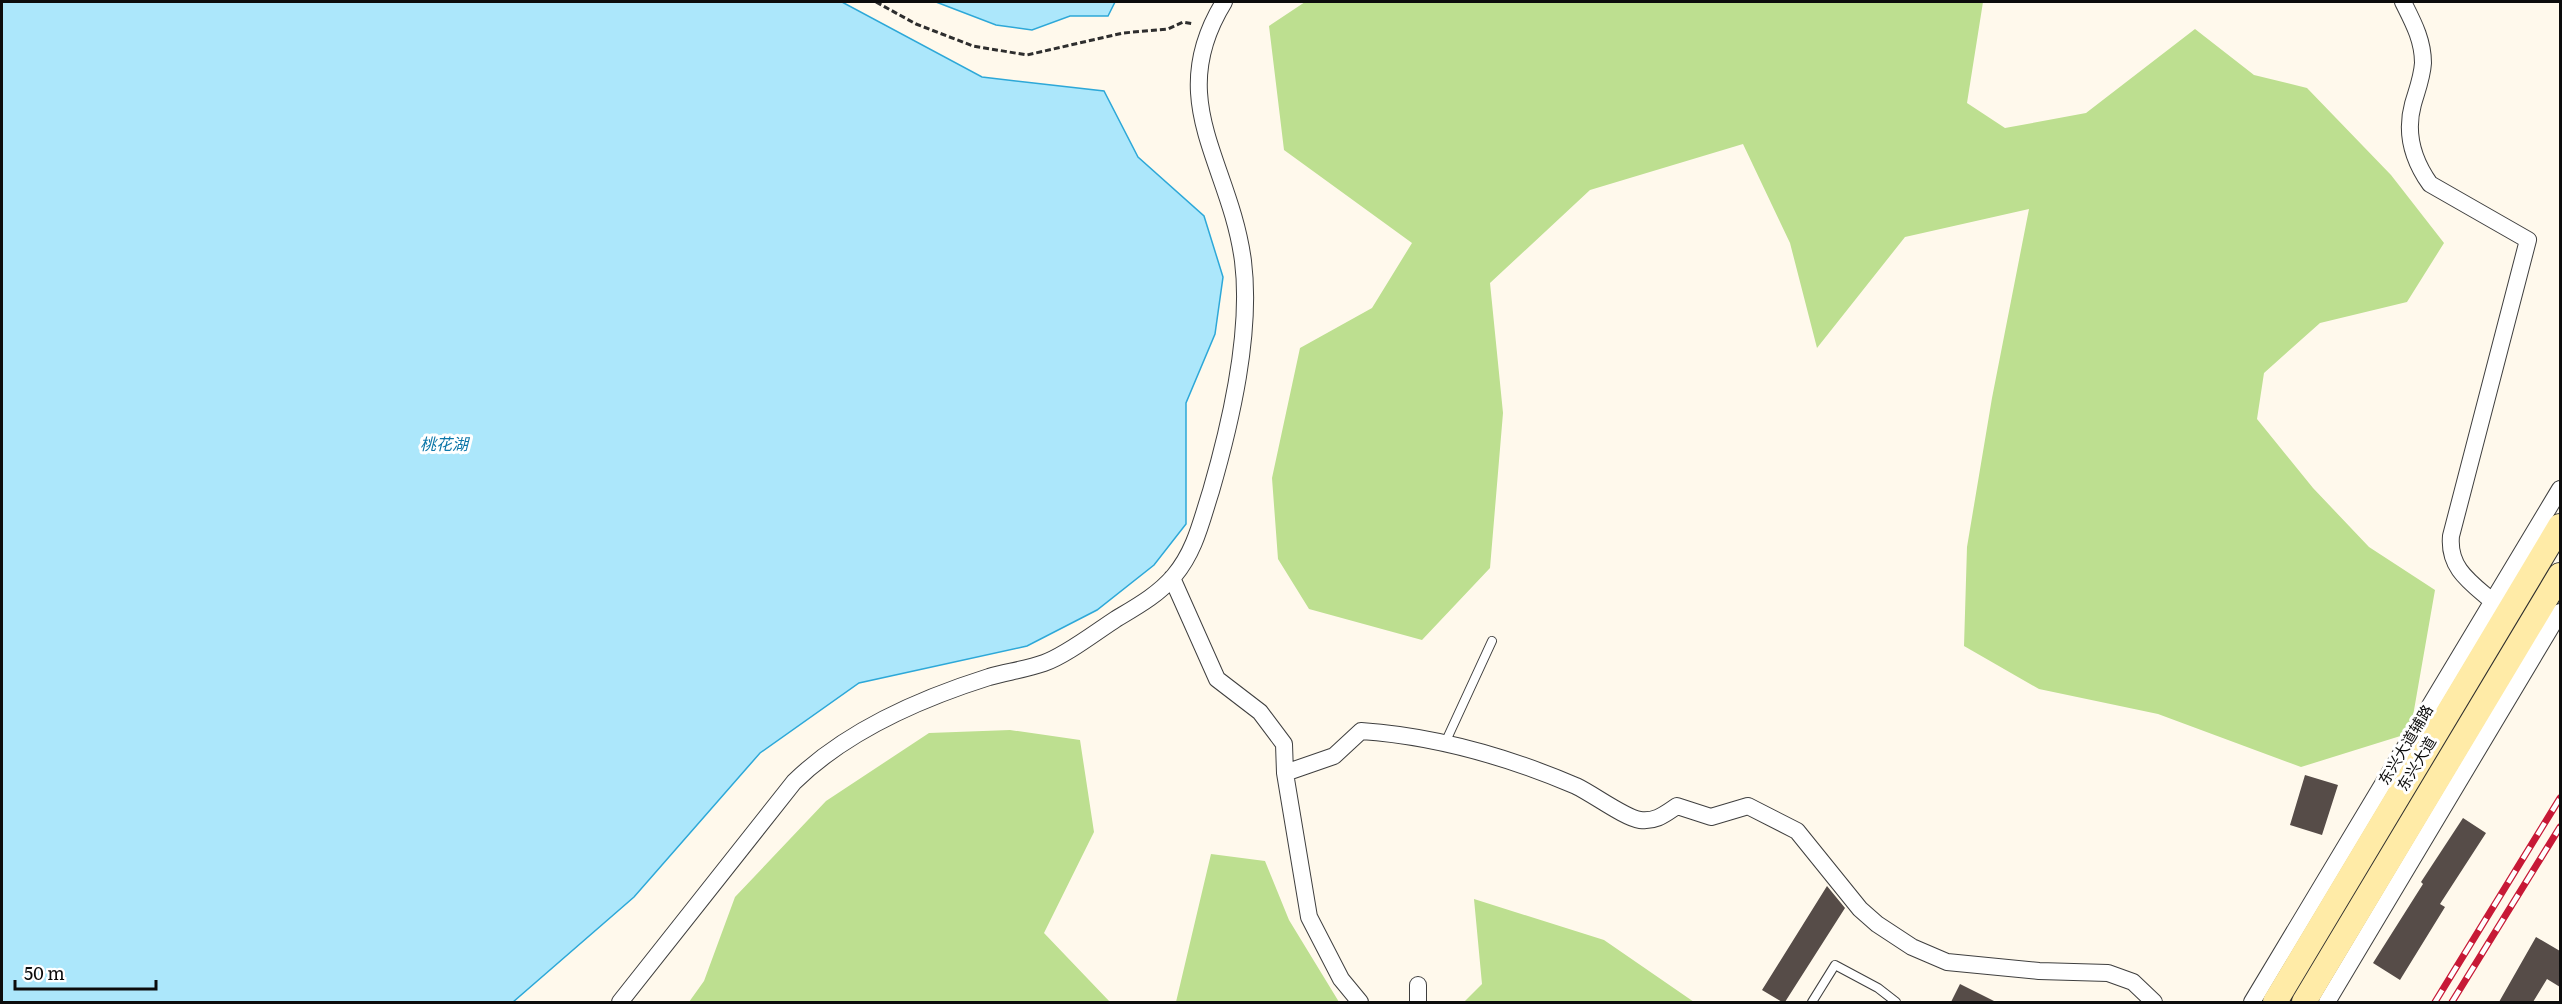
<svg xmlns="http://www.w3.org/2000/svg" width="2562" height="1004" viewBox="0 0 2562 1004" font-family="Literata,'Noto Sans SC',serif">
  <rect width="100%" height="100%" fill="#fff9ec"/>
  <path fill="#bddf90" d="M1305,2H1983L1967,103L2005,128L2086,113L2195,29L2254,75L2307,88L2391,175L2444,243L2407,302L2320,323L2264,373L2257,419L2313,488L2369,547L2435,590L2410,733L2301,767L2158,714L2039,689L1964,646L1967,547L1992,398L2029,209L1905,237L1817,348L1790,243L1743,144L1590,190L1490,283L1503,413L1490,568L1422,640L1309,609L1278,559L1272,478L1300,348L1372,308L1412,243L1284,150L1269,26Z
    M1010,730L1080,740L1094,832L1044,933L1110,1002H689L704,981L735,897L826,801L929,733Z
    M1211,854L1265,861L1289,920L1339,1002H1176Z
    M1474,899L1604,940L1694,1002H1464L1482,984Z"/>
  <path fill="#ace7fb" stroke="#2da8d8" stroke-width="1.5" d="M2,2H842L982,77L1104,91L1138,157L1204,216L1223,277L1215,334L1186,403V524L1154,565L1097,610L1027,646L859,683L760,753L634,897L513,1002H2Z
    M936,2H1115L1108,16H1070L1032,30L996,25Z"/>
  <path fill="#564c48" d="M2305,775L2338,785L2322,835L2290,825Z
    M2463,818L2486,833L2440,904L2445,907L2400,980L2373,963L2423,884L2421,882Z
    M1827,886L1845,908L1785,1002H1782L1762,990Z
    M2536,937L2560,951V987L2547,979L2533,1002H2499Z
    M1960,984L1996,1002H1951Z"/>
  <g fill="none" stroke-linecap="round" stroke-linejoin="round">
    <g stroke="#3f3f3f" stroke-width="10">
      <path id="service" d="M1445,743L1492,641
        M1812,1002L1835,965L1878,988L1896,1002"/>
    </g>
    <g stroke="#3f3f3f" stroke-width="18">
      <path id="minor" d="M2403,2C2413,22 2423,40 2423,63C2422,78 2417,90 2413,104C2405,133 2413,160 2430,184L2528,240L2451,536C2448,568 2470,582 2492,601
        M1172,578L1217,679L1260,712L1284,744L1285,773L1309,917L1341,979L1360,1002
        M1285,773L1334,756L1361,731C1435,736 1508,757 1576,786C1593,794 1625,818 1640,820C1656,822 1665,814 1677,806L1711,817L1748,806L1797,831L1860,909L1877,924L1912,947L1947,962L2039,971L2108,973L2133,982L2154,1002
        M1418,985V1002
        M620,1002L794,782C846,731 919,699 989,677C1007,672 1027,669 1044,663C1065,656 1096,632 1116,619C1136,607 1158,595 1174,576C1195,551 1201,522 1211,491C1231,422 1252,333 1243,261C1230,162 1163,101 1224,2
        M2252,1002L2560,489
        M2327,1002L2560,612"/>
    </g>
    <g stroke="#2e2e2e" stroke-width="26">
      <path id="secondary" d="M2275,1002L2560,526
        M2304,1002L2560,575"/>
    </g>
    <path stroke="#2e2e2e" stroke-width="3" stroke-dasharray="6 3" stroke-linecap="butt" d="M876,2L916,24L973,46L1027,55L1123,33L1168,29L1183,22L1194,24"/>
    <use href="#service" stroke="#fff" stroke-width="8"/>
    <use href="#minor" stroke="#fff" stroke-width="16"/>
    <use href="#secondary" stroke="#ffeba7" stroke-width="24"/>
    <g stroke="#c71936" stroke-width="7">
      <path id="rail" d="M2435,1002L2560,798
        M2452,1002L2560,827"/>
    </g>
    <use href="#rail" stroke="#fff" stroke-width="4.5" stroke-dasharray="14" stroke-linecap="butt"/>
  </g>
  <g text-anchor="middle" stroke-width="6" stroke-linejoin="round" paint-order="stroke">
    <g font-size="15" fill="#0c0c0c" stroke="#fff">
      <text transform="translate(2406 745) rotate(-59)" y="5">东兴大道辅路</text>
      <text transform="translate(2417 764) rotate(-59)" y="5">东兴大道</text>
    </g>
    <g font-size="16" font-style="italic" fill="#0c76a8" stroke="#fff">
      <text x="444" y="450">桃花湖</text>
    </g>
  </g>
  <rect width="2562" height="1004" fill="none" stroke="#0c0c0c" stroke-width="6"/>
  <path d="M15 980v9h141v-9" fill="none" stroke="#0c0c0c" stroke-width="3"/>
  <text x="24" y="980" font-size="18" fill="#0c0c0c" stroke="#ffffff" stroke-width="4.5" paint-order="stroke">50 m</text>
</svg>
